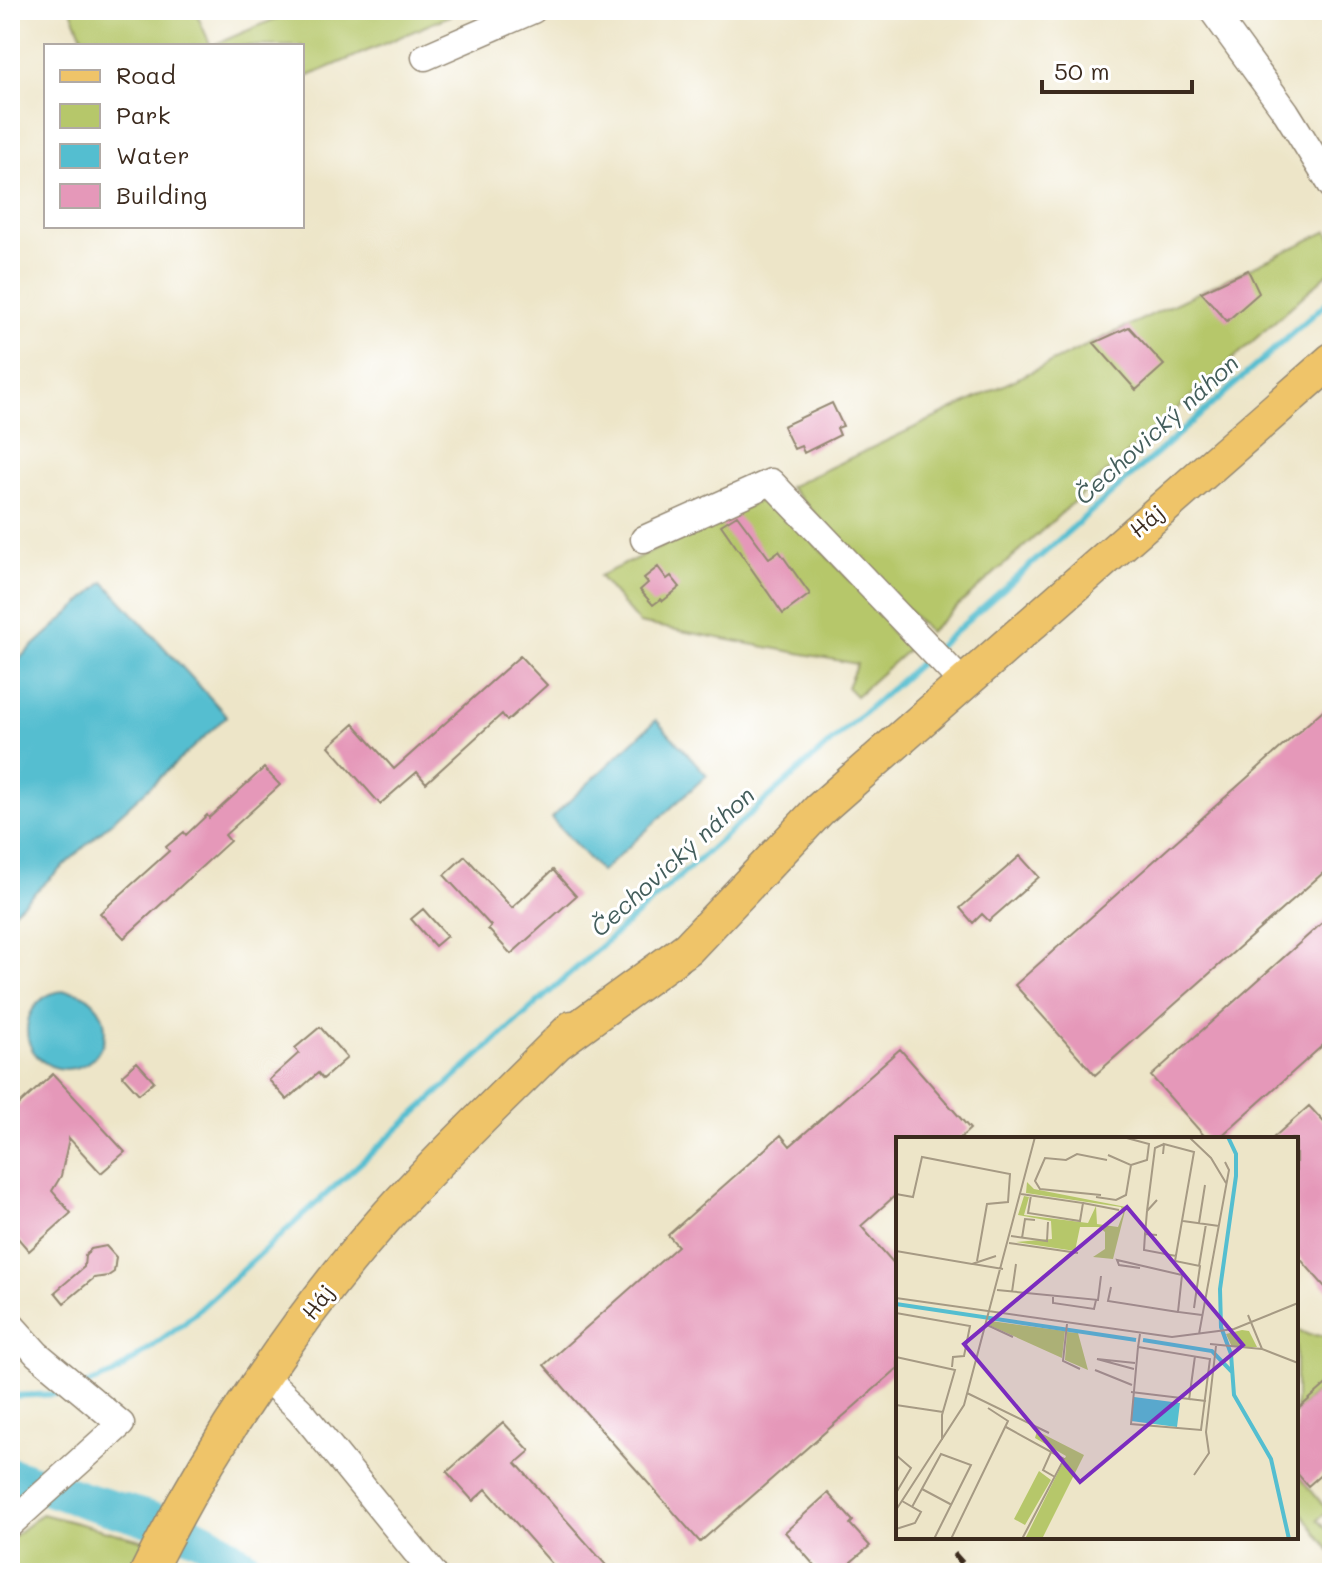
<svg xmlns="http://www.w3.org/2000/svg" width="1342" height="1583" viewBox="0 0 1342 1583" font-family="Mali,sans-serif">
  <rect width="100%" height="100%" fill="#fff"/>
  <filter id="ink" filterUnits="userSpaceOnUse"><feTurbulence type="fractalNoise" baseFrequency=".0125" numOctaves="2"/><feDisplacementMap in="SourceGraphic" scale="16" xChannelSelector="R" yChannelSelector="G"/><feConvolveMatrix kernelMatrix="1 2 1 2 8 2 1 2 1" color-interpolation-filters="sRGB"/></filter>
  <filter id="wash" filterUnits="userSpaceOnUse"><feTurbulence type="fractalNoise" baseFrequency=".006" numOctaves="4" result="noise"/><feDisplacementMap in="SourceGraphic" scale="32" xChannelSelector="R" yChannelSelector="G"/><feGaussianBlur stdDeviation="1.8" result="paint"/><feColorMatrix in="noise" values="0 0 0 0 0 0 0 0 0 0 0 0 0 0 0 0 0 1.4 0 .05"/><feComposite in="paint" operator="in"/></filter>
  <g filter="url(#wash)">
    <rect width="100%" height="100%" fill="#ede5c8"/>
    <path fill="#b6c76a" stroke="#787844" stroke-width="2" d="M71,10H195L211,46H86Z
      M296,10H328L329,12L335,10H463L302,79V46H211Z
      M1328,231L1332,239V270L929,632L789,487Z
      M769,496L913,645L856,696L847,687L857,664L639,623L599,576Z
      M1296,1329L1309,1335L1332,1336V1379L1296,1411Z
      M1296,1472L1328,1511L1318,1520L1332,1535V1554L1296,1505Z
      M42,1514L145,1541L130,1573H10V1539Z"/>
    <path fill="#54bed0" stroke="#487477" stroke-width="2" d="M104,582L227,716L10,915V667Z
      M656,720L707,775L601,872L551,818Z
      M27 1030a39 39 0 1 1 78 0a39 39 0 1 1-78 0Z"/>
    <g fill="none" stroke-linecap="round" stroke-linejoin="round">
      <path stroke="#54bed0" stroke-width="6" d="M939,646L1332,298
        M85,1385L114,1374L184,1323L537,1003L928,656
        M10,1396L60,1394L71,1390"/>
      <path stroke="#54bed0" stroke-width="36" d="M10,1475L84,1500L182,1529L211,1543L254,1573"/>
    </g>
    <g id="blocks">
      <path fill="#e598b9" d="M1248,270L1259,293L1227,321L1201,292Z
        M1129,327L1164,365L1136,390L1094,343Z
        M832,403L843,426L837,428L840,435L804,453L801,446L794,449L783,426Z
        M737,515L769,558L779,551L810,594L783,614L721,525Z
        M658,567L667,579L671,576L680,587L663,601L661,599L653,605L640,590L648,583L644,578Z
        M520,656L547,685L507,721L502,714L426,783L417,772L380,804L329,746L354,724L394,769Z
        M1332,702V865L1095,1075L1015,985Z
        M264,768L280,785L225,835L230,841L124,938L100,913L169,851L166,847L184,832L186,835L207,815L209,818Z
        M465,856L512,908L553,870L576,896L511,954L488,929L491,926L444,875Z
        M1020,856L1039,877L989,921L982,914L973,923L960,908Z
        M423,909L447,936L435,946L411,919Z
        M1332,914V1037L1218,1139H1207L1151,1076Z
        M320,1027L347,1058L323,1079L318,1073L287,1100L269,1080L299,1053L295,1048Z
        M900,1049L970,1129L959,1139H898V1193L861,1226L898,1268V1368L700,1542L544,1365L678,1246L668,1235L781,1135L790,1146Z
        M137,1062L154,1081L139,1094L122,1075Z
        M53,1074L125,1152L101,1173L69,1138L61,1176L52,1191L71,1213L29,1251L10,1229V1113Z
        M1309,1106L1332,1131V1295L1296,1254V1139H1272Z
        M106,1246L116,1257L114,1272L108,1276L94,1278L64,1303L55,1292L84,1267L85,1256L91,1249Z
        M1332,1379V1465L1308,1486L1296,1472V1411Z
        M503,1422L530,1451L516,1463L613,1573H560L486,1489L473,1501L447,1472Z
        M828,1493L853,1521L850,1524L870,1546L851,1562L854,1566L845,1573H821L785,1532Z"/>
    </g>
  </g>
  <g filter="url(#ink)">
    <use href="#blocks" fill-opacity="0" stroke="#948873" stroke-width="2"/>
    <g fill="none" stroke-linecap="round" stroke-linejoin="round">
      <g stroke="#948873" stroke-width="29">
        <path id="minor" d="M1212,10L1286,112L1332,186
          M425,57L533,10
          M644,539L771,482L962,682
          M10,1324L37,1354L121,1424L10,1524
          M265,1377L300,1410L433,1573"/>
      </g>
      <g stroke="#948873" stroke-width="37">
        <path id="major" d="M556,1044L688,948L819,810L1332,360
          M147,1573C207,1451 298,1316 388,1215C447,1149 511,1090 572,1028"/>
      </g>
      <use href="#minor" stroke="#fff" stroke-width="26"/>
      <use href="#major" stroke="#efc469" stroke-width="34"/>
      <path stroke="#3b2a1e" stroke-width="6" stroke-dasharray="12 6" stroke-linecap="butt" d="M954,1554L971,1573
        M939,1567L944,1573"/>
    </g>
  </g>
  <g text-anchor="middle" stroke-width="6" stroke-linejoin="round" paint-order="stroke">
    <g font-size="22" fill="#3b2a1e" stroke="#fff">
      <text transform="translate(1147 521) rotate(-41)" y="8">Háj</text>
      <text transform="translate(318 1302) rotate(-53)" y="8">Háj</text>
    </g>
    <g font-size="24" font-style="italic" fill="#445e5c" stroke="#fff">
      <text transform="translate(1157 430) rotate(-42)" y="8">Čechovický náhon</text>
      <text transform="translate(673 862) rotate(-42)" y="8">Čechovický náhon</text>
    </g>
  </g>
  <g transform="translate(896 1137)">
    <rect width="402" height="402" fill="#ede5c8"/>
    <path d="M131,45L138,52L230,70L217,122L197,120L209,112V95L203,90H184L179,114L120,105L156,102L155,84L122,78L128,59L133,60L128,78L192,86L200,69L201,87L222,90L227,77L225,70L130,56ZM95,184L169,194L166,221L93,188ZM346,193L353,194L361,210H336L330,197ZM171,195L182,196L192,233L169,223ZM141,294L188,318L146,402H129L170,319L139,301ZM143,334L155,343L129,388L118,382Z" fill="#b6c76a"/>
    <path d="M238,260L284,266L281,290L235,284Z" fill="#54bed0"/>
    <path fill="none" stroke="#54bed0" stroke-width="4" d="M332,0L340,17V39L324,152L325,190L335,217L338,258L375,322L393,402M0,167L240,203M247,203L316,214L337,236"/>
    <path fill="none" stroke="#a69a84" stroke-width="2" d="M227,0L253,7L251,23L235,28M293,0L315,21L330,46M267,17L268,7L298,15L279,124L304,129L298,171M0,57L17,60L26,20L114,37L112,65L91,67L81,124M125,57L187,66L184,84L132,76L135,58M205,58L144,52L139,44L149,21L170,23L181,17L211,23M200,60L220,63L230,58L235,28L212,18M187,66L223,73M251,74L259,11L268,7M287,84L323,89M303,86L309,48M249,98L251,74L261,63M261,98L249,97L248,113L280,119M115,99L151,104L152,85M126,101L129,82L139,83M113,106L182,116M0,114L76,127L100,119M77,127L107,132M303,129L310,87M244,131L223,128L221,123L286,138L282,175L306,178M215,150L212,164L282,175M101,153L202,163L205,139M116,155L120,127M157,160V166L198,172L200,163M0,161L276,200L338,192L402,166M0,176L74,189L68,219L57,220L56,230M352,178L366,212L402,226M89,187L117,200M171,187L167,224L184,232M303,197L333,33L329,25M314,207L366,212M242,210L235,287L305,293L314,222L242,210L244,197M0,220L59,233L46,278V303M238,232L201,222L239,226M199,233L236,248M235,255L310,264M71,256L153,296M293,263L299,219M0,268L47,275M110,290L168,322L126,402M156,313L147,333L159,340M0,318L15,331L0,356M298,338L313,316L310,295L320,209M26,352L56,368M16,370L45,317L75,328L38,402M0,373L68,268L139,0M0,392L19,386L25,375L6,364M55,402L112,284L92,271"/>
    <path fill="#7b2cbf" fill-opacity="0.15" stroke="#7b2cbf" stroke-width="4" d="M231,70L347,208L184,345L68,207Z"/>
    <rect width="402" height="402" fill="none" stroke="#3b2a1e" stroke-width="4"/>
  </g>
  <rect width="1342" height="1583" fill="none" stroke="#fff" stroke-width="40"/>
  <rect x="44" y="44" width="260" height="184" fill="#ffffff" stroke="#b1aaa5" stroke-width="2"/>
  <rect x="60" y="70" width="40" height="12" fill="#efc469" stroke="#b1aaa5" stroke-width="2"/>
  <text x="116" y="84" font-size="24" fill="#3b2a1e">Road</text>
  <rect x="60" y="104" width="40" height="24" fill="#b6c76a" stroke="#b1aaa5" stroke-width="2"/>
  <text x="116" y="124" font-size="24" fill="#3b2a1e">Park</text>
  <rect x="60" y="144" width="40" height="24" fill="#54bed0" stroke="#b1aaa5" stroke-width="2"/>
  <text x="116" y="164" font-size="24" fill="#3b2a1e">Water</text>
  <rect x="60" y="184" width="40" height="24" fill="#e598b9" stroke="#b1aaa5" stroke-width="2"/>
  <text x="116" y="204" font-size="24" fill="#3b2a1e">Building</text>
  <path d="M1042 80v12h150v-12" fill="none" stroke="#3b2a1e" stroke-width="4"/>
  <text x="1054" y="80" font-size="24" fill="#3b2a1e" stroke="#ffffff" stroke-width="6" paint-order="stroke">50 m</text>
</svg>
